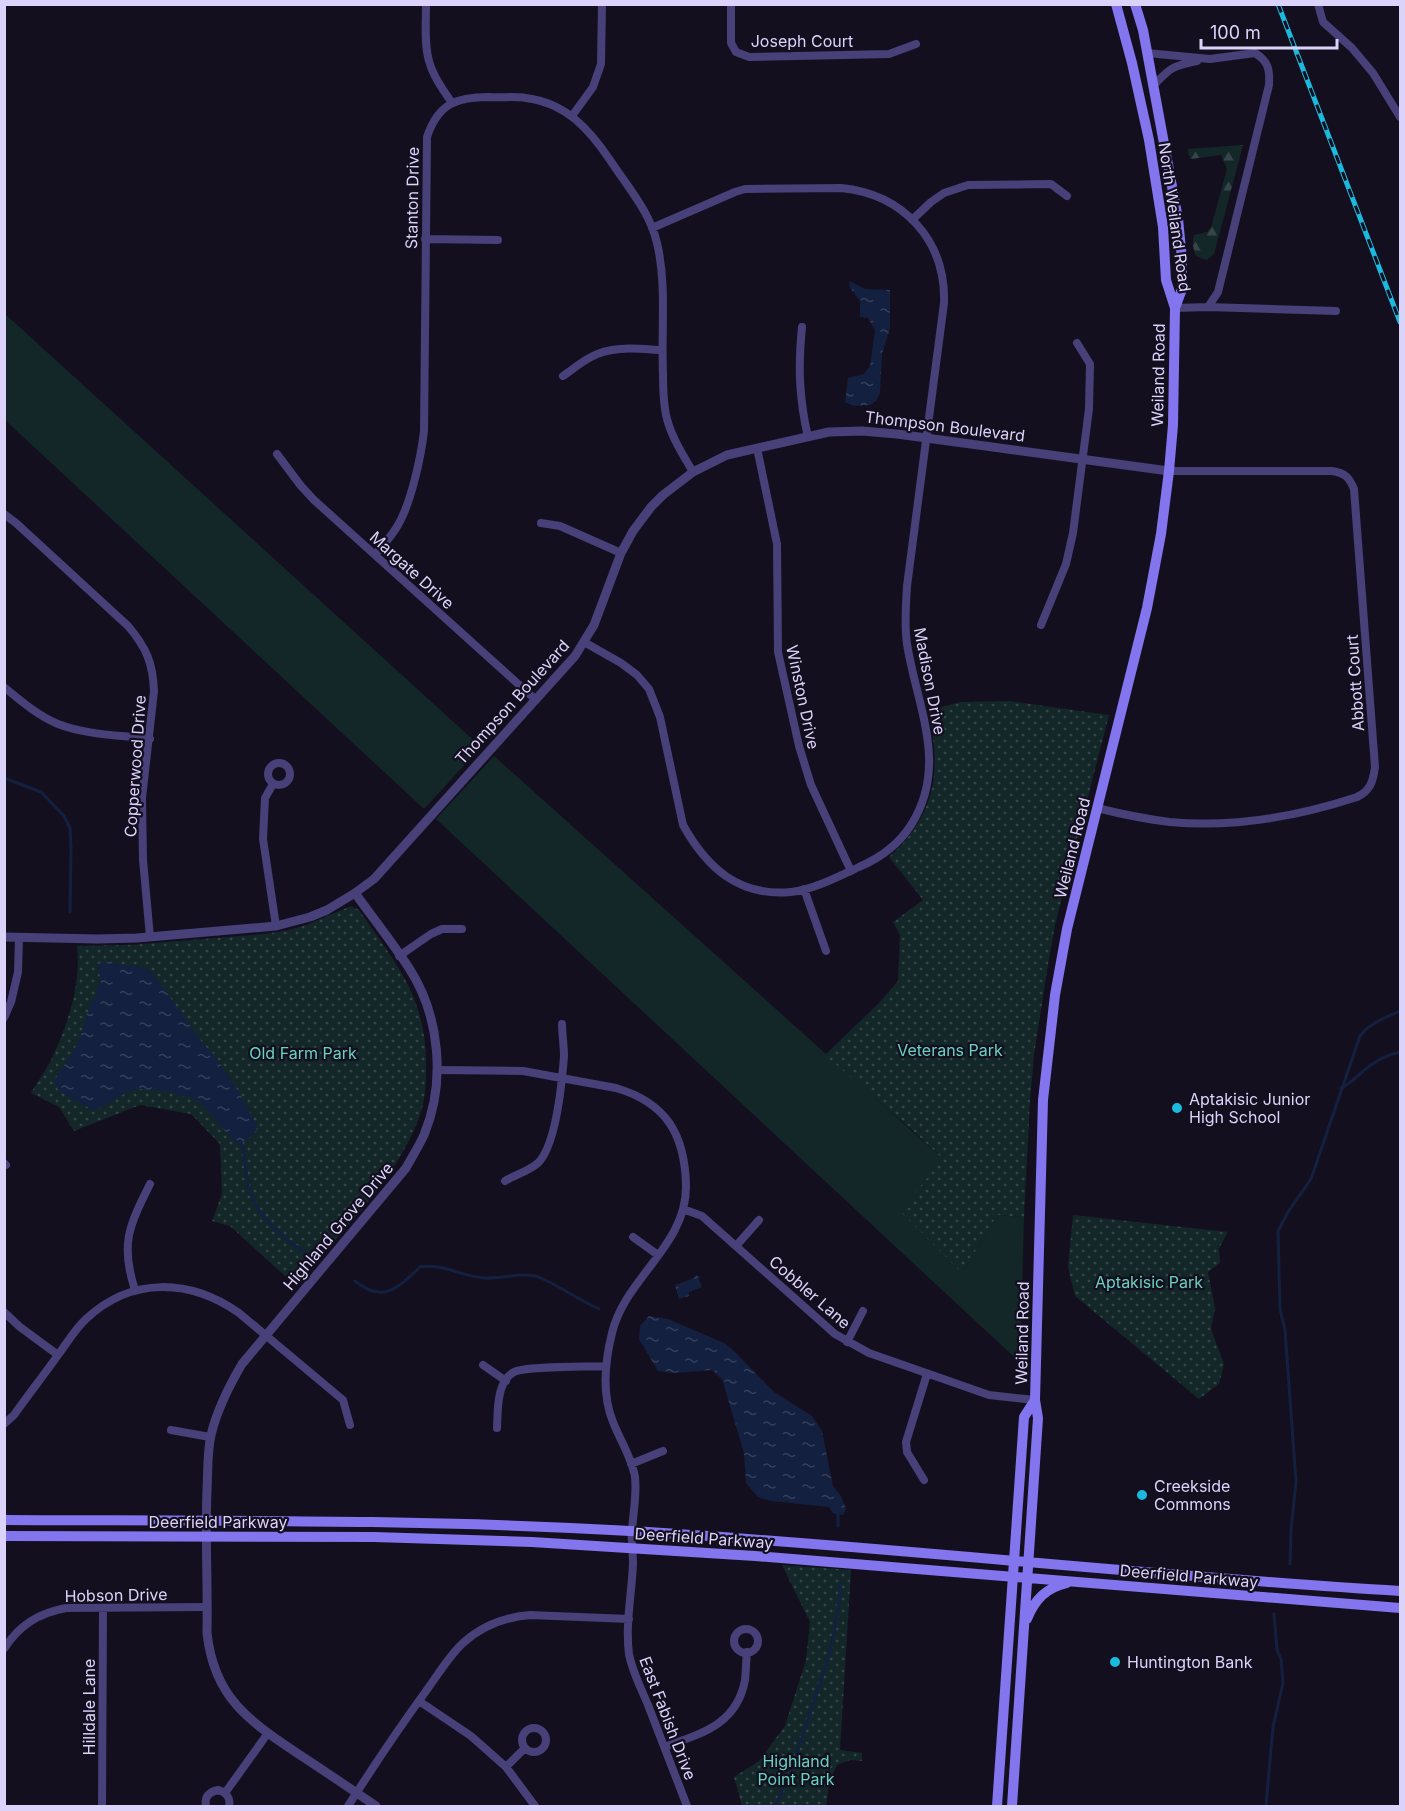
<svg xmlns="http://www.w3.org/2000/svg" width="1405" height="1811" viewBox="0 0 1405 1811" font-family="Inter,sans-serif">
  <defs>
    <pattern id="forest-firs" width="22" height="20" patternUnits="userSpaceOnUse" patternTransform="scale(1.5)"><rect width="22" height="20" fill="#132729"/><path d="M5 1l3.5 6h-7zM16 11l3.5 6h-7z" fill="#354549"/></pattern>
    <pattern id="park-dots" width="8" height="8" patternUnits="userSpaceOnUse" patternTransform="scale(1.5)"><rect width="8" height="8" fill="#132729"/><path d="M2 2h.1M6 6h.1" fill="none" stroke="#354549" stroke-width="1.8" stroke-linecap="round"/></pattern>
    <pattern id="water-ripples" width="26" height="14" patternUnits="userSpaceOnUse" patternTransform="scale(1.5)"><rect width="26" height="14" fill="#132040"/><path d="M2 4q2-2 4 0t4 0M15 11q2-2 4 0t4 0" fill="none" stroke="#35405c"/></pattern>
  </defs>
  <rect width="100%" height="100%" fill="#140f1f"/>
  <path fill="#132729" d="M4,313L481,747L424,809L5,420Z
    M494,756L943,1159L962,1273L997,1215L1024,1217L1020,1359L1013,1356L436,819Z"/>
  <path fill="url(#forest-firs)" d="M1243,145L1214,254L1207,260L1196,256C1193,248 1192,243 1194,235L1207,232L1211,228L1227,169L1221,155L1191,159L1188,153V149Z"/>
  <path fill="url(#park-dots)" d="M1009,701L1109,715L1055,925L1047,971L1034,1055L1030,1101L1024,1217L997,1215L962,1273L900,1211L943,1159L912,1130L825,1055L880,1002L898,981L900,935L893,922L923,900L889,857C900,848 908,838 916,826C941,787 936,753 929,710L961,702Z
    M351,906L359,910C377,936 397,962 411,991C421,1014 426,1037 426,1062C426,1079 426,1096 421,1112C401,1175 338,1235 295,1285L230,1226L212,1221L222,1194L220,1144L191,1114L140,1105L74,1131L59,1107L31,1093C39,1079 50,1065 56,1049C70,1018 81,981 77,946L130,945L264,934L285,931L306,925Z
    M1073,1215L1228,1232L1219,1248L1220,1263L1208,1272L1215,1308L1211,1329L1224,1364L1219,1384L1199,1399L1075,1296L1068,1267Z
    M782,1565L851,1570L840,1750L862,1753V1761L850,1760L837,1765L830,1780L826,1806H742L734,1777L759,1761L785,1726L806,1660L810,1622Z"/>
  <path fill="url(#water-ripples)" d="M849,281L865,289L890,290V328L882,354L880,393L876,401L870,405L854,406L845,402L848,378L864,374L870,366L875,330L868,318L860,317V301L850,288Z
    M107,962L146,968L155,976L204,1045L212,1052L237,1089L258,1128C252,1136 247,1143 235,1142L198,1100L164,1091L137,1089L124,1094L94,1111L58,1090L54,1081C63,1067 73,1054 79,1039C86,1024 86,1006 98,994L96,987L101,984L98,964Z
    M696,1275L700,1277L699,1280L702,1287L689,1292V1296L679,1299L675,1285L694,1278Z
    M649,1316L668,1319L724,1343L732,1349L774,1392L812,1416L822,1431L833,1486L841,1496L846,1509L843,1515L833,1513L829,1507L771,1501L758,1497L746,1483L744,1453L722,1379L712,1370C694,1371 675,1375 658,1371L639,1339L640,1326Z"/>
  <g fill="none" stroke-linecap="round" stroke-linejoin="round">
    <path stroke="#132040" stroke-width="3" d="M4,778L41,792L64,816L70,828L71,847L70,912
      M1341,1088C1350,1084 1354,1079 1361,1073C1373,1062 1385,1055 1400,1052
      M241,1142C246,1157 245,1174 249,1189C257,1216 282,1238 305,1252
      M355,1281C383,1304 398,1288 420,1267C444,1263 462,1277 485,1278C503,1279 524,1271 541,1278C561,1287 579,1300 599,1309
      M838,1526V1514
      M1290,1564L1291,1530L1296,1482L1285,1330L1280,1309L1278,1231L1288,1212L1311,1179L1360,1036C1371,1022 1385,1018 1400,1011
      M775,1806L790,1774L829,1655L836,1622L841,1584
      M1266,1806L1273,1727L1283,1683L1281,1659L1277,1650L1274,1614"/>
    <path stroke="#474079" stroke-width="8" d="M426,4C426,23 424,44 429,61C433,76 443,90 452,103
      M731,4V43L736,52L749,57L889,54L916,44
      M1318,4L1323,22L1352,48L1373,73L1400,117
      M1147,53L1210,59L1255,53C1268,61 1270,69 1269,85L1218,292L1208,307
      M1153,86C1170,68 1172,66 1197,61
      M572,116L593,87L601,64L602,4
      M912,220L931,202L944,193L968,185L1051,184L1067,196
      M425,239L498,240
      M1175,308L1208,307L1336,311
      M802,327C798,367 799,398 808,437
      M563,376C572,370 581,362 591,357C612,345 639,349 662,350
      M757,448L777,544L778,652L799,746L811,785L851,871
      M277,454L301,486L314,500L536,700
      M4,514L16,523L128,626C146,647 153,663 154,691L142,798L143,860L150,937
      M541,523L560,526L621,553
      M375,555C383,545 392,536 398,525C411,503 421,457 424,431L427,137C438,104 456,97 489,97C501,98 514,96 526,98C566,103 589,129 610,160C627,186 650,212 657,243C667,285 661,331 663,374C663,389 663,404 667,419C672,438 683,455 693,472
      M1041,625L1066,564L1073,533L1089,409L1090,364L1077,343
      M584,642L621,663L637,675L649,689L660,717L683,825C707,868 739,897 791,892C812,890 840,876 859,867C880,858 899,844 911,825C949,765 917,707 907,644C904,625 906,605 907,586L944,303C946,240 903,194 841,188L745,189L735,192L652,228
      M4,687C21,701 37,715 58,724C86,735 120,735 150,739
      M268 774a11 11 0 1 1 22 0a11 11 0 1 1-22 0Z
      M273,784L265,798L263,839L276,926
      M1097,808C1121,814 1145,819 1170,822C1234,828 1296,817 1357,797C1370,791 1373,782 1375,767L1354,489C1349,477 1345,473 1332,471H1169
      M804,889L826,951
      M399,956L431,934L442,929H462
      M4,1018L11,1002L18,972L19,937
      M437,1070L523,1071L616,1088C667,1103 685,1135 686,1186C687,1245 625,1278 612,1333C605,1361 602,1395 613,1422C620,1440 632,1458 635,1477C637,1496 633,1513 632,1531C631,1542 633,1552 633,1563C632,1593 625,1624 629,1654C632,1671 641,1688 648,1705C661,1739 674,1773 687,1806
      M4,1163L6,1165
      M505,1181C515,1175 529,1171 538,1163C556,1145 562,1082 564,1056C564,1046 562,1034 562,1024
      M683,1209L702,1216L835,1334L869,1353L989,1395L1035,1400
      M633,1237L658,1255
      M736,1246L759,1220
      M135,1290C120,1244 129,1226 150,1184
      M4,1312L20,1327L58,1355
      M847,1342L863,1311
      M483,1365L506,1381
      M4,1424L14,1415C28,1395 44,1375 58,1355C67,1343 75,1329 86,1319C132,1276 190,1279 239,1313L343,1400L350,1425
      M497,1428C498,1411 496,1382 514,1372C524,1366 591,1367 606,1366
      M171,1430L210,1437
      M631,1464L663,1451
      M924,1480L907,1452L906,1442L927,1374
      M734 1641a12 12 0 1 1 24 0a12 12 0 1 1-24 0Z
      M4,1649C19,1625 39,1613 66,1608L207,1607
      M419,1701L471,1736L506,1767L535,1806
      M522 1740a12 12 0 1 1 24 0a12 12 0 1 1-24 0Z
      M664,1747C700,1734 737,1725 745,1680C746,1671 746,1662 747,1652
      M506,1767L525,1748
      M225,1793L268,1733
      M102,1806L103,1608
      M206,1806C204,1797 209,1792 218,1790C226,1792 231,1798 229,1806
      M348,1806C373,1767 399,1728 426,1691C438,1675 448,1657 463,1643C482,1626 506,1617 530,1615L629,1619"/>
    <path stroke="#474079" stroke-width="9" d="M355,893C373,918 392,942 409,968C440,1016 446,1082 424,1135C419,1146 412,1157 406,1168L242,1364C229,1386 217,1410 211,1435C207,1453 208,1472 207,1490C205,1538 208,1585 207,1633C214,1698 249,1721 300,1755C326,1772 351,1789 376,1806
      M4,937L98,939L137,938L276,926L310,917L327,910L355,893L374,879L575,656L594,625L621,553L633,531L651,507L663,495L693,472L727,455L829,432L862,431L897,434L1169,471"/>
    <path stroke="#8375ee" stroke-width="10" d="M1135,4L1143,30L1178,219L1182,259V289L1175,308
      M4,1520C213,1521 421,1519 630,1531C887,1546 1143,1576 1400,1591
      M4,1536L374,1537L532,1542L755,1556L1400,1608
      M1027,1619C1035,1599 1046,1588 1067,1583
      M997,1806L1024,1417L1035,1400
      M1012,1806L1038,1418L1035,1400L1043,1100L1055,995L1067,929L1147,608L1161,534L1169,471L1173,425L1175,308L1166,280L1163,227L1149,140L1132,63L1116,4"/>
    <g stroke="#1bb9de" stroke-width="5">
      <path id="rail" d="M1278,4L1400,322"/>
    </g>
    <use href="#rail" stroke="#140f1f" stroke-width="3" stroke-dasharray="9" stroke-linecap="butt"/>
  </g>
  <g fill="#1bb9de" stroke="#140f1f" stroke-width="2">
    <circle cx="1177" cy="1108" r="6"/>
    <circle cx="1142" cy="1495" r="6"/>
    <circle cx="1115" cy="1662" r="6"/>
  </g>
  <g text-anchor="middle" stroke-width="4.5" stroke-linejoin="round" paint-order="stroke">
    <g font-size="16" fill="#dbd3fa" stroke="#140f1f">
      <text x="802" y="47">Joseph Court</text>
      <text transform="translate(412 198) rotate(-89)" y="6">Stanton Drive</text>
      <text transform="translate(1175 217) rotate(82)" y="6">North Weiland Road</text>
      <text transform="translate(1158 375) rotate(-89)" y="6">Weiland Road</text>
      <text transform="translate(945 426) rotate(7)" y="6">Thompson Boulevard</text>
      <text transform="translate(412 570) rotate(42)" y="6">Margate Drive</text>
      <text transform="translate(930 681) rotate(79)" y="6">Madison Drive</text>
      <text transform="translate(1355 683) rotate(-94)" y="6">Abbott Court</text>
      <text transform="translate(803 697) rotate(78)" y="6">Winston Drive</text>
      <text transform="translate(512 702) rotate(-48)" y="6">Thompson Boulevard</text>
      <text transform="translate(135 766) rotate(-86)" y="6">Copperwood Drive</text>
      <text transform="translate(1072 848) rotate(-76)" y="6">Weiland Road</text>
      <text transform="translate(338 1226) rotate(-50)" y="6">Highland Grove Drive</text>
      <text transform="translate(810 1292) rotate(41)" y="6">Cobbler Lane</text>
      <text transform="translate(1022 1333) rotate(-89)" y="6">Weiland Road</text>
      <text x="218" y="1528">Deerfield Parkway</text>
      <text transform="translate(704 1538) rotate(4)" y="6">Deerfield Parkway</text>
      <text transform="translate(1189 1576) rotate(5)" y="6">Deerfield Parkway</text>
      <text transform="translate(116 1595) rotate(-1)" y="6">Hobson Drive</text>
      <text transform="translate(89 1707) rotate(-90)" y="6">Hilldale Lane</text>
      <text transform="translate(668 1718) rotate(69)" y="6">East Fabish Drive</text>
    </g>
    <g font-size="16" fill="#68d1c0" stroke="#140f1f">
      <text x="950" y="1056">Veterans Park</text>
      <text x="303" y="1059">Old Farm Park</text>
      <text x="1149" y="1288">Aptakisic Park</text>
      <text x="796" y="1767">Highland<tspan x="796" dy="18">Point Park</tspan></text>
    </g>
    <g font-size="16" fill="#dbd3fa" stroke="#140f1f" text-anchor="start">
      <text x="1189" y="1105">Aptakisic Junior<tspan x="1189" dy="18">High School</tspan></text>
      <text x="1154" y="1492">Creekside<tspan x="1154" dy="18">Commons</tspan></text>
      <text x="1127" y="1668">Huntington Bank</text>
    </g>
  </g>
  <rect width="1405" height="1811" fill="none" stroke="#dbd3fa" stroke-width="12"/>
  <path d="M1201 39v9h136v-9" fill="none" stroke="#dbd3fa" stroke-width="3"/>
  <text x="1210" y="39" font-size="18" fill="#dbd3fa" stroke="#140f1f" stroke-width="4.5" paint-order="stroke">100 m</text>
</svg>
